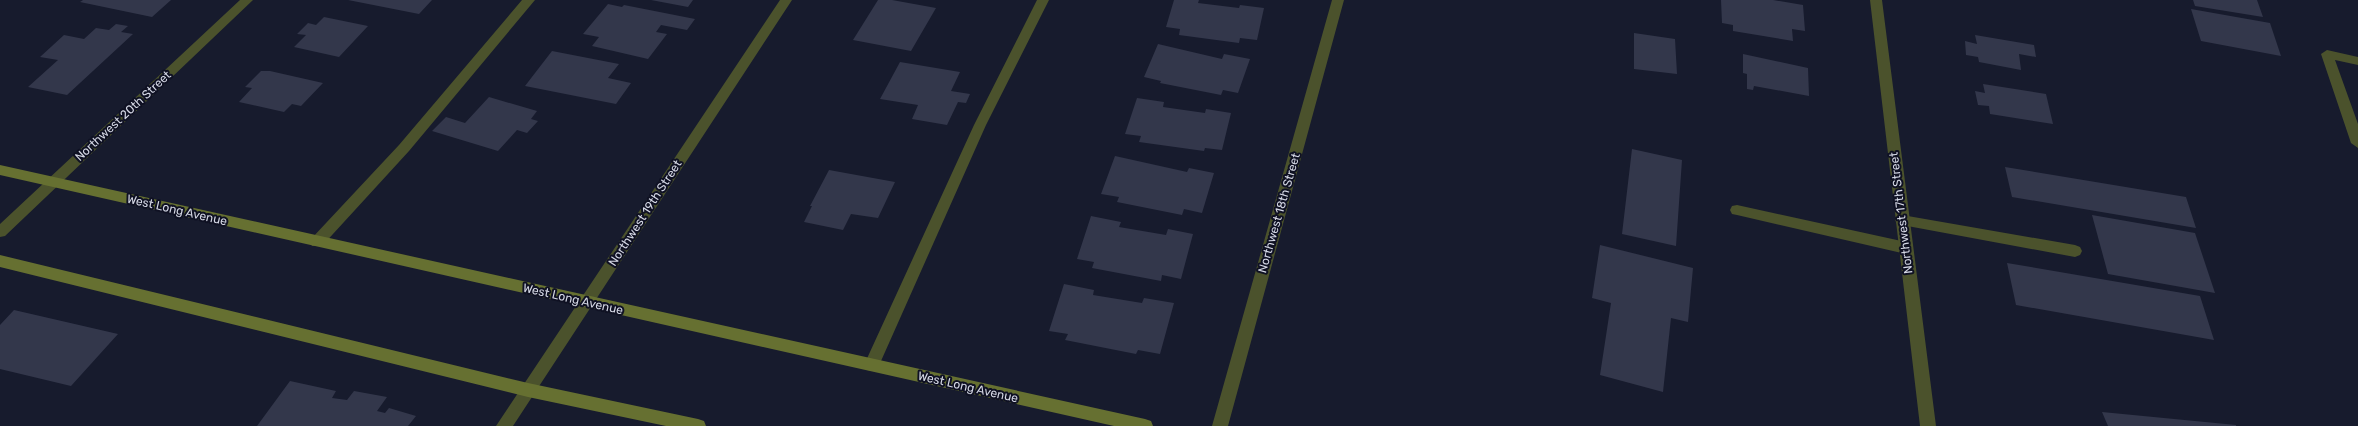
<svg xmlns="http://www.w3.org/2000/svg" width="2358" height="426" viewBox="0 0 2358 426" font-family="Rubik,sans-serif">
  <rect width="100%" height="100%" fill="#171b2d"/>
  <path fill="#33374b" d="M83,0H171L152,17L80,2Z
    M348,0H432L419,14Z
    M651,0H693L688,7Z
    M878,0H892L936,8L911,51L853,40Z
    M1174,0H1199L1198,3L1239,8L1240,5L1264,8L1257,40L1240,38L1239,43L1179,35L1180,29L1166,27Z
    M1721,0H1773L1803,5L1805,31L1792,29L1793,41L1733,31V25L1722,23Z
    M2193,0H2257L2263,17L2195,6Z
    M608,4L622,7L624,5L695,19L687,30L661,25L656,32L667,34L648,59L592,46L599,37L583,34Z
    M2191,9L2270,23L2281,56L2201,41Z
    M324,17L368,26L339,57L294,47L306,35L297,34L308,23L316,25Z
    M116,24L128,26L121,32L133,34L67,95L28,87L58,60L40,57L64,35L84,39L96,28L109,30Z
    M1634,33L1675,39L1677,74L1634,69Z
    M1975,35L2034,45L2036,57L2019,54L2021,70L1979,62L1978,57L1966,55L1965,41L1977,44Z
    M1158,44L1222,59L1224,54L1250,59L1238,93L1223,90L1221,95L1160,83L1161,81L1144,77Z
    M552,51L619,64L608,78L631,83L616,104L525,86Z
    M1743,54L1808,68L1809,96L1754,86L1753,90L1747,89V74L1743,73Z
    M900,62L960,72L951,91L970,94L966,103L958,102L947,125L912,119L918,105L880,99Z
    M261,71H270L323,83L301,106L292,104L284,112L239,102L252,88L245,87Z
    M1983,84L2046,94L2053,124L1990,114L1989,106L1978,105L1975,91L1985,93Z
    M489,97L537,111L531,119L538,121L527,133L517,130L498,151L432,131L446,117L465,123Z
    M1137,98L1164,102L1163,107L1205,113L1206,109L1231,113L1222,150L1205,148L1204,151L1139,142L1141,136L1125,134Z
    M1632,149L1682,160L1676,246L1622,234Z
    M1115,156L1187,172L1189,168L1214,173L1202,213L1184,209L1182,215L1117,202L1119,197L1101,194Z
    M2005,167L2186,197L2196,228L2012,197Z
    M829,170L895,182L878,218L851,214L843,230L804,222L812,206H810Z
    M2092,215L2195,233L2215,293L2108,274Z
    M1091,216L1121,222L1119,227L1166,235L1168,229L1193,234L1181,279L1162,275L1161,281L1092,268L1094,262L1077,259Z
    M1600,245L1693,268L1688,322L1671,318L1663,392L1600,375L1611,303L1592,298Z
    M2007,263L2200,296L2214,340L2016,305Z
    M1064,284L1094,290L1093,295L1142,303L1144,298L1174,303L1160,354L1138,350L1136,354L1065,340L1068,334L1049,331Z
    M14,310L118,334L71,386L0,369V325Z
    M290,381L336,391L332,398L347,400L354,391L387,397L377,411L385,413L389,408L416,416L408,426H257Z
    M2102,412L2236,425V426H2108Z"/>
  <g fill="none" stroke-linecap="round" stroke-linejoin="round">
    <path fill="#4b522c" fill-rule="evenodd" d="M522,0H535L409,151L322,246H312L310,242L312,238L399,145Z
      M1037,0H1049L986,125L877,370L872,371L867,370L864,365L974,125Z
      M2327,50L2358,57V65L2335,60L2358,124V148L2351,143L2321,54Z
      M1737,205L1906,242L1911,244L1913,248L1911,252L1906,254L1737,215L1732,214L1730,210L1732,206Z
      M1902,215L2075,245L2080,247L2082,251L2080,255L2075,257L1902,225L1897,224L1895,220L1897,216Z"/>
    <path fill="#4b522c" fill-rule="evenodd" d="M240,0H253L5,236L0,237V224Z
      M780,0H792L513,426H496Z
      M1332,0H1344L1228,426H1212Z
      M1870,0H1882L1936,426H1920Z"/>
    <path fill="#667031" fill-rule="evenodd" d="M0,165L1145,419L1151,421L1153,426H1114L0,175Z
      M0,255L528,383L698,419L704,421L706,426H666L528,397L0,267Z"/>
  </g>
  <g text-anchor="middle" stroke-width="4" stroke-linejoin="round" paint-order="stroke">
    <g font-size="12" fill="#d5d8e5" stroke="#0f1123">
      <text transform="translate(123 116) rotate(-43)" y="4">Northwest 20th Street</text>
      <text transform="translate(177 210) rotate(13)" y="4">West Long Avenue</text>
      <text transform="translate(645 213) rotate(-57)" y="4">Northwest 19th Street</text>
      <text transform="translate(1279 213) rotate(-74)" y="4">Northwest 18th Street</text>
      <text transform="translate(1901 213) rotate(-97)" y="4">Northwest 17th Street</text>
      <text transform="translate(573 299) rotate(13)" y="4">West Long Avenue</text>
      <text transform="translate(968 387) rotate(13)" y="4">West Long Avenue</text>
    </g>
  </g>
</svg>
